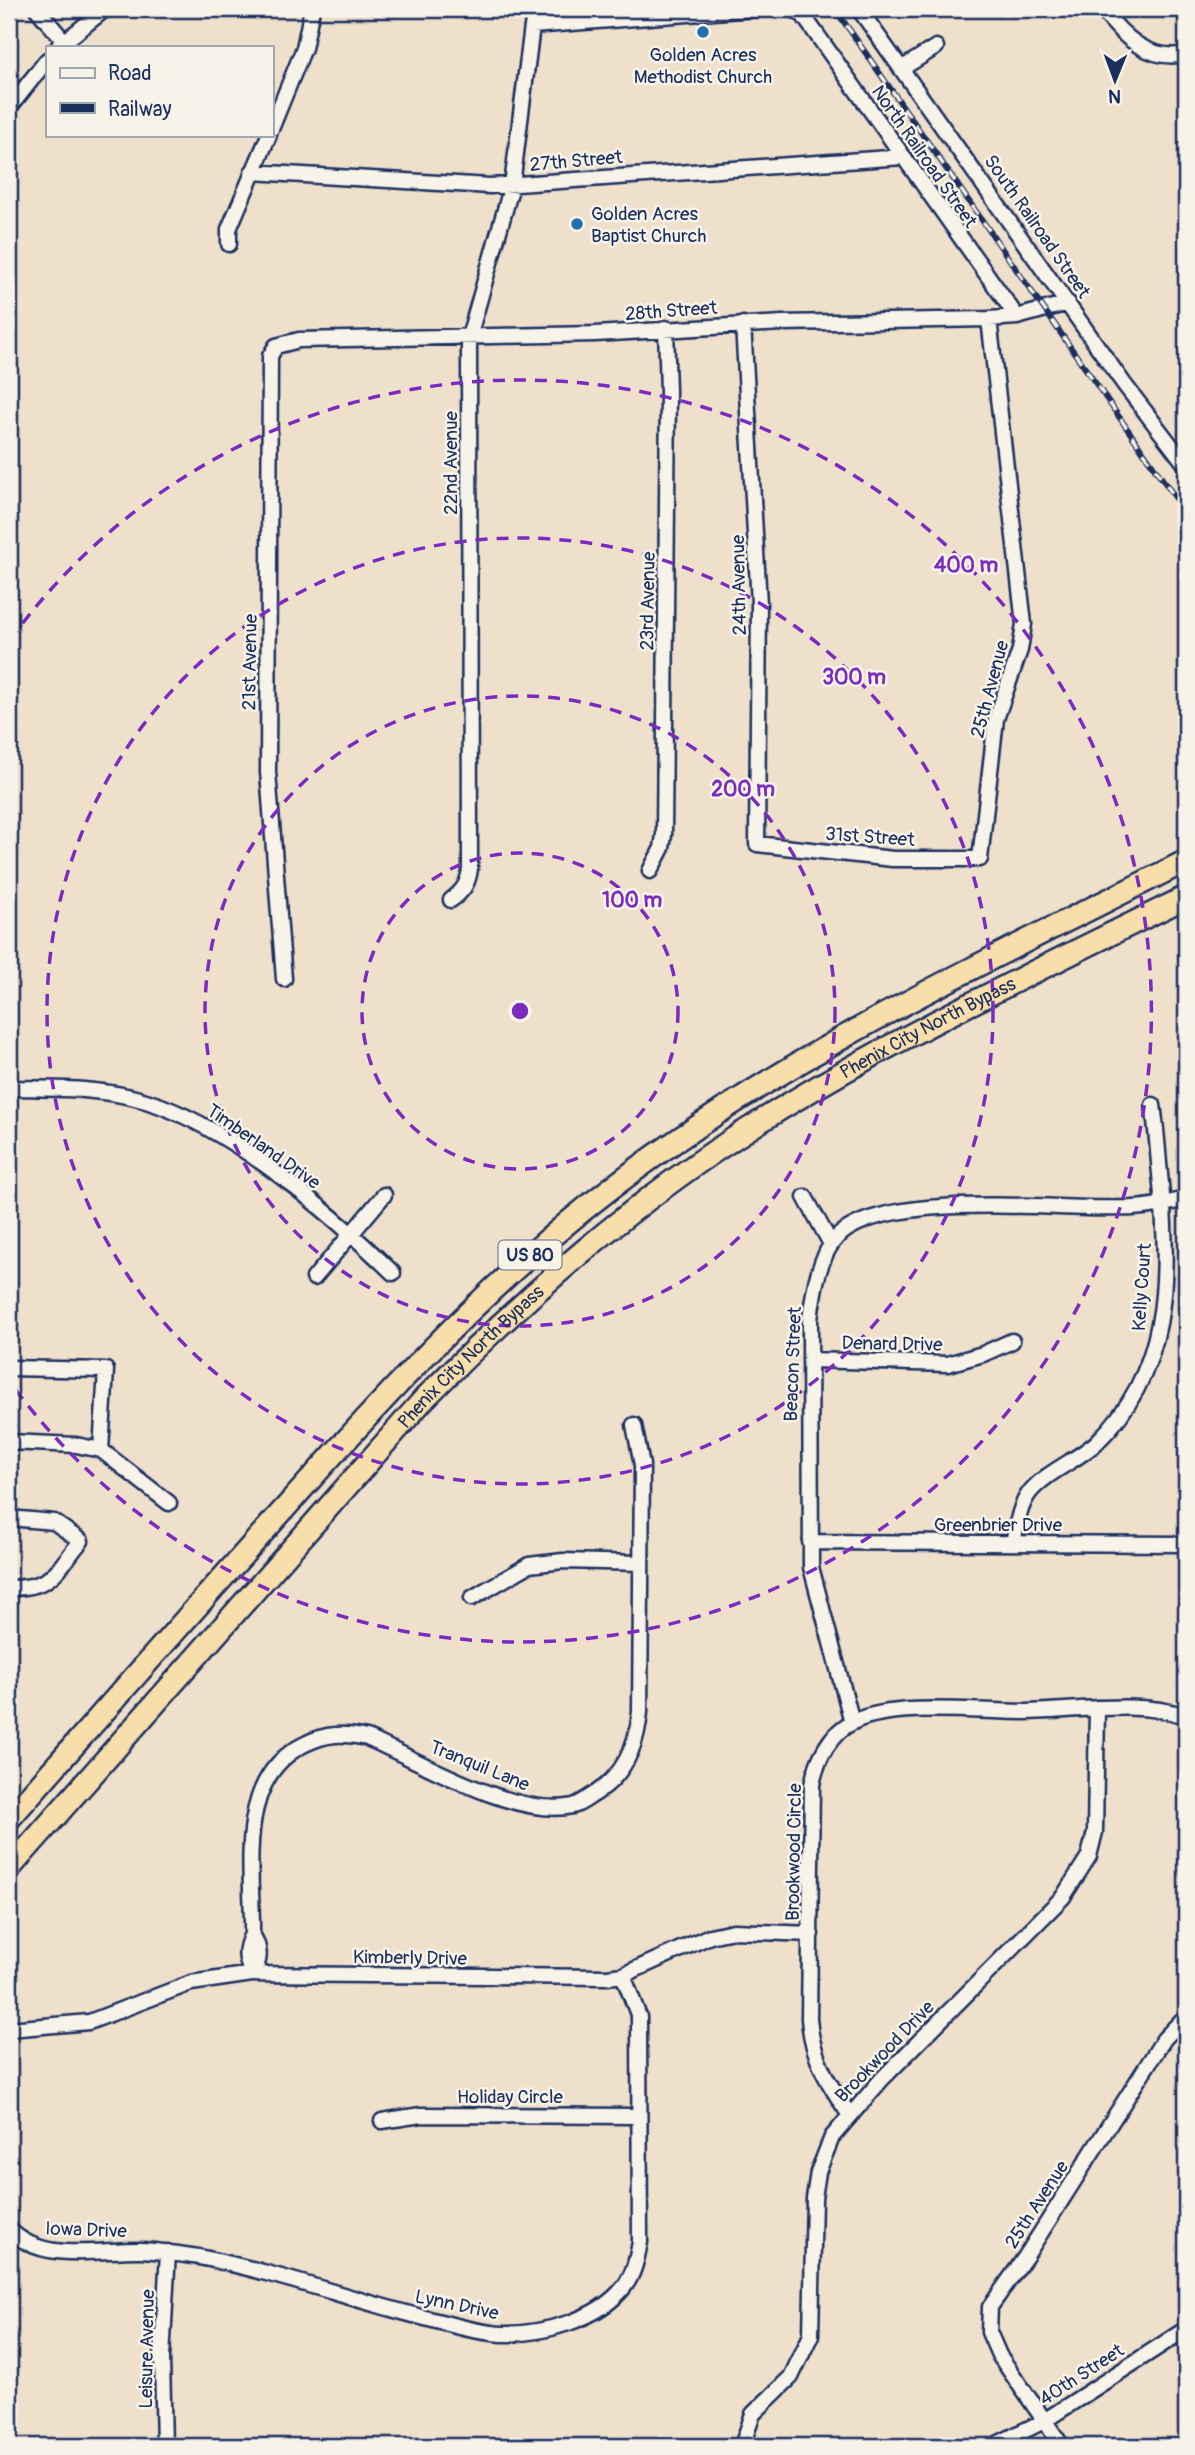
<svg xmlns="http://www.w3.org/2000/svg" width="1195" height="2455" viewBox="0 0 1195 2455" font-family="Pangolin,sans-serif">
  <rect width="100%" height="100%" fill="#efe0cc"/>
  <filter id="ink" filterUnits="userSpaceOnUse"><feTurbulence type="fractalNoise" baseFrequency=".0143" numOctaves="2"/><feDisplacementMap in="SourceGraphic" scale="14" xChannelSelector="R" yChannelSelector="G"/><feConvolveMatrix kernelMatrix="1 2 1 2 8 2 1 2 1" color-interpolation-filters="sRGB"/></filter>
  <g filter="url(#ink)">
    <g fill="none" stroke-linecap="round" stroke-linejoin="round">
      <g stroke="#1b2f5e" stroke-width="19">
        <path id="minor" d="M37,9L64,41
          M793,9L803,15L1017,317
          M859,9L1124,384L1186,465
          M1102,9C1123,37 1149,62 1186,54
          M58,47L105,9
          M901,69L936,47
          M9,108L47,60
          M271,129L304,48L312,9
          M252,172L490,186L903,157
          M229,244V229L269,135
          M743,324L759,603L757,844L893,859H980L996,719L1020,650L1024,624L989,319
          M650,871L662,848L664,835L668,391L666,328
          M451,900C463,891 468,884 470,869L469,337L512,185L532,26L753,9
          M284,979L268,772L270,356L276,346L299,340L595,334L782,323L989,319L1017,317L1068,303
          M9,1088C54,1089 102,1087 146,1101C229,1126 330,1212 393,1273
          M805,1197L831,1244
          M314,1278L384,1195
          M810,1360L948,1364L983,1354L1012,1341
          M9,1368L106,1370L101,1450
          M9,1442L76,1445L101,1450L169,1503
          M9,1518L54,1522L81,1541C55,1572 53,1588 9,1588
          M810,1542L1186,1544
          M1013,1542C1017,1526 1019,1506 1030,1492C1046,1472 1078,1460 1097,1442C1169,1372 1170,1277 1161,1184C1158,1157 1157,1131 1153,1105
          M472,1598L529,1565L563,1561L641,1563
          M852,1722L811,1567L810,1320C813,1295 817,1265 832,1243C873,1186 1066,1212 1133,1208C1152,1207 1169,1203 1186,1199
          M252,1934C261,1949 261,1960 252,1974
          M252,1974C245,1958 244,1950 252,1934C253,1870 234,1778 305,1744C327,1733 343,1733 367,1738C421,1761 515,1819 573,1806C581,1804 589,1797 596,1793C625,1774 637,1745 640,1712L642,1465L634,1425
          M9,2029L89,2022L191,1983L252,1974L607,1977L623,1975L710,1936L733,1931L811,1934
          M849,2114C828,2083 812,2058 809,2019L812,1785C817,1759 830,1732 855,1721C896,1702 979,1712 1026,1712C1078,1711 1136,1700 1186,1716
          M382,2121L421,2115L639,2116
          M9,2229C42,2264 97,2249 141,2250C160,2251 179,2254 199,2257C275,2272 350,2299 425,2318C450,2324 477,2333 503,2334C543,2334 598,2320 624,2287C634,2274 637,2258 640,2242L639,2017L623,1975
          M164,2446L162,2358L168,2252
          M742,2446L753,2414L791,2377L811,2335L814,2198L818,2172L832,2137L881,2080L1063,1897L1089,1856L1095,1832L1097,1708
          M993,2446L1044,2421L1186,2329
          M1062,2446L999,2355L989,2332L990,2307L1026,2256L1164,2039L1186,2016"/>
      </g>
      <g stroke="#1b2f5e" stroke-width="26">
        <g id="highway">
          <path d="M9,1819C101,1715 193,1610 286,1507C382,1399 479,1293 592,1203C772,1060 982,964 1186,861"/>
          <path id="s1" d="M9,1869L424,1399C527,1295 636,1199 761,1121C896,1036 1043,968 1186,897"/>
        </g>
      </g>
      <use href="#minor" stroke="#f7f3e8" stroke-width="14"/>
      <use href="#highway" stroke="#f8deab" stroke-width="21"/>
      <g stroke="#1b2f5e" stroke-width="6">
        <path id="rail" d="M835,9L1186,513"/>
      </g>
      <use href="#rail" stroke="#f7f3e8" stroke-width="3.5" stroke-dasharray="10" stroke-linecap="butt"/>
    </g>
  </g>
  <g fill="none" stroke="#7b2cbf" stroke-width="3.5" stroke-dasharray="12 9">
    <circle cx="520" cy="1011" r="158"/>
    <circle cx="520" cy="1011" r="315"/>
    <circle cx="520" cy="1011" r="473"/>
    <path d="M10 640A631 631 0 1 1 10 1382"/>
  </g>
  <g fill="#1f6fb2" stroke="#f7f3e8" stroke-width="2.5">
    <circle cx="703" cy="32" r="7"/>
    <circle cx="577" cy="224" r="7"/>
  </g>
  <g text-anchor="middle" stroke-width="5" stroke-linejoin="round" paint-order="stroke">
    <rect fill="#f7f3e8" stroke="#5d6a87" stroke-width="2" x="498.5" y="1240.5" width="63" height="29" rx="5"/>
    <g font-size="18" font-weight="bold" fill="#1b2f5e">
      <text x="530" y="1261">US 80</text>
    </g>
    <g font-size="19" fill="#1b2f5e" stroke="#f7f3e8">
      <text x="703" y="61">Golden Acres<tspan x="703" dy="22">Methodist Church</tspan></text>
      <text x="591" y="220" text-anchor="start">Golden Acres<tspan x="591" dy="22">Baptist Church</tspan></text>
    </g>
    <g font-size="19" fill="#1b2f5e" stroke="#f7f3e8">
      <text transform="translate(925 156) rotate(55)" y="7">North Railroad Street</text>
      <text transform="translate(576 160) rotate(-5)" y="7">27th Street</text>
      <text transform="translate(1038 226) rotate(55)" y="7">South Railroad Street</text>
      <text transform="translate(671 310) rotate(-4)" y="7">28th Street</text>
      <text transform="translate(450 463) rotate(-90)" y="7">22nd Avenue</text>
      <text transform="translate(738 585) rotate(-91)" y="7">24th Avenue</text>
      <text transform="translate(647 601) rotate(-89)" y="7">23rd Avenue</text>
      <text transform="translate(249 662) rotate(-89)" y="7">21st Avenue</text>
      <text transform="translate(989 689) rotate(-75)" y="7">25th Avenue</text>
      <text transform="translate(870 836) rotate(4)" y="7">31st Street</text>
      <text dy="7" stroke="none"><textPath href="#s1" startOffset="1256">Phenix City North Bypass</textPath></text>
      <text transform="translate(264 1146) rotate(35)" y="7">Timberland Drive</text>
      <text transform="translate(1141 1287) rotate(-86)" y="7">Kelly Court</text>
      <text transform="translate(892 1343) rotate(1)" y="7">Denard Drive</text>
      <text dy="7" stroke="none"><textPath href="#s1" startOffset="690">Phenix City North Bypass</textPath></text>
      <text transform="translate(792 1364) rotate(-88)" y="7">Beacon Street</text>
      <text x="998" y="1531">Greenbrier Drive</text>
      <text transform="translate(480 1765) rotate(22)" y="7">Tranquil Lane</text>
      <text transform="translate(793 1852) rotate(-89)" y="7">Brookwood Circle</text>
      <text transform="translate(410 1957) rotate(1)" y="7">Kimberly Drive</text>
      <text transform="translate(884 2051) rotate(-46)" y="7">Brookwood Drive</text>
      <text x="510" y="2103">Holiday Circle</text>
      <text transform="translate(1036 2204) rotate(-57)" y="7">25th Avenue</text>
      <text transform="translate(86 2229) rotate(2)" y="7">Iowa Drive</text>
      <text transform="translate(457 2304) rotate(12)" y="7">Lynn Drive</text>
      <text transform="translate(146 2349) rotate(-89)" y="7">Leisure Avenue</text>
      <text transform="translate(1081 2374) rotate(-33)" y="7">40th Street</text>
    </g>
  </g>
  <circle cx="520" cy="1011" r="10" fill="#7b2cbf" stroke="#f7f3e8" stroke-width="3.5"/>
  <g font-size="21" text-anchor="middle" font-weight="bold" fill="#7b2cbf" stroke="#f7f3e8" stroke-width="5" stroke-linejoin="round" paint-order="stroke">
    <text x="966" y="572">400 m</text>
    <text x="854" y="684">300 m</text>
    <text x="743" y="796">200 m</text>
    <text x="632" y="907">100 m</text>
  </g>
  <rect width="1195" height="2455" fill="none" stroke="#f7f3e8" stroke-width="35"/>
  <rect x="18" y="18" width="1160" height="2420" fill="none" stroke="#1b2f5e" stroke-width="2.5" filter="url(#ink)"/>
  <rect x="46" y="46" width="228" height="91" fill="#f7f3e8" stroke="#9fa5b1" stroke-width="2"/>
  <rect x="60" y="68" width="35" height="10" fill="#f7f3e8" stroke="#9fa5b1" stroke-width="2"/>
  <text x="108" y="80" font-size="21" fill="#1b2f5e">Road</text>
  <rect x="60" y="103" width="35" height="10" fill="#1b2f5e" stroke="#9fa5b1" stroke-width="2"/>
  <text x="108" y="116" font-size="21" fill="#1b2f5e">Railway</text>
  <g transform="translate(1115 80) rotate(181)" stroke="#f7f3e8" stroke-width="5" paint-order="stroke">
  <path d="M0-5L12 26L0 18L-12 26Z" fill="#1b2f5e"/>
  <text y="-10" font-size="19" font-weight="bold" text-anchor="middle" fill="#1b2f5e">N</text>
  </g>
</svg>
